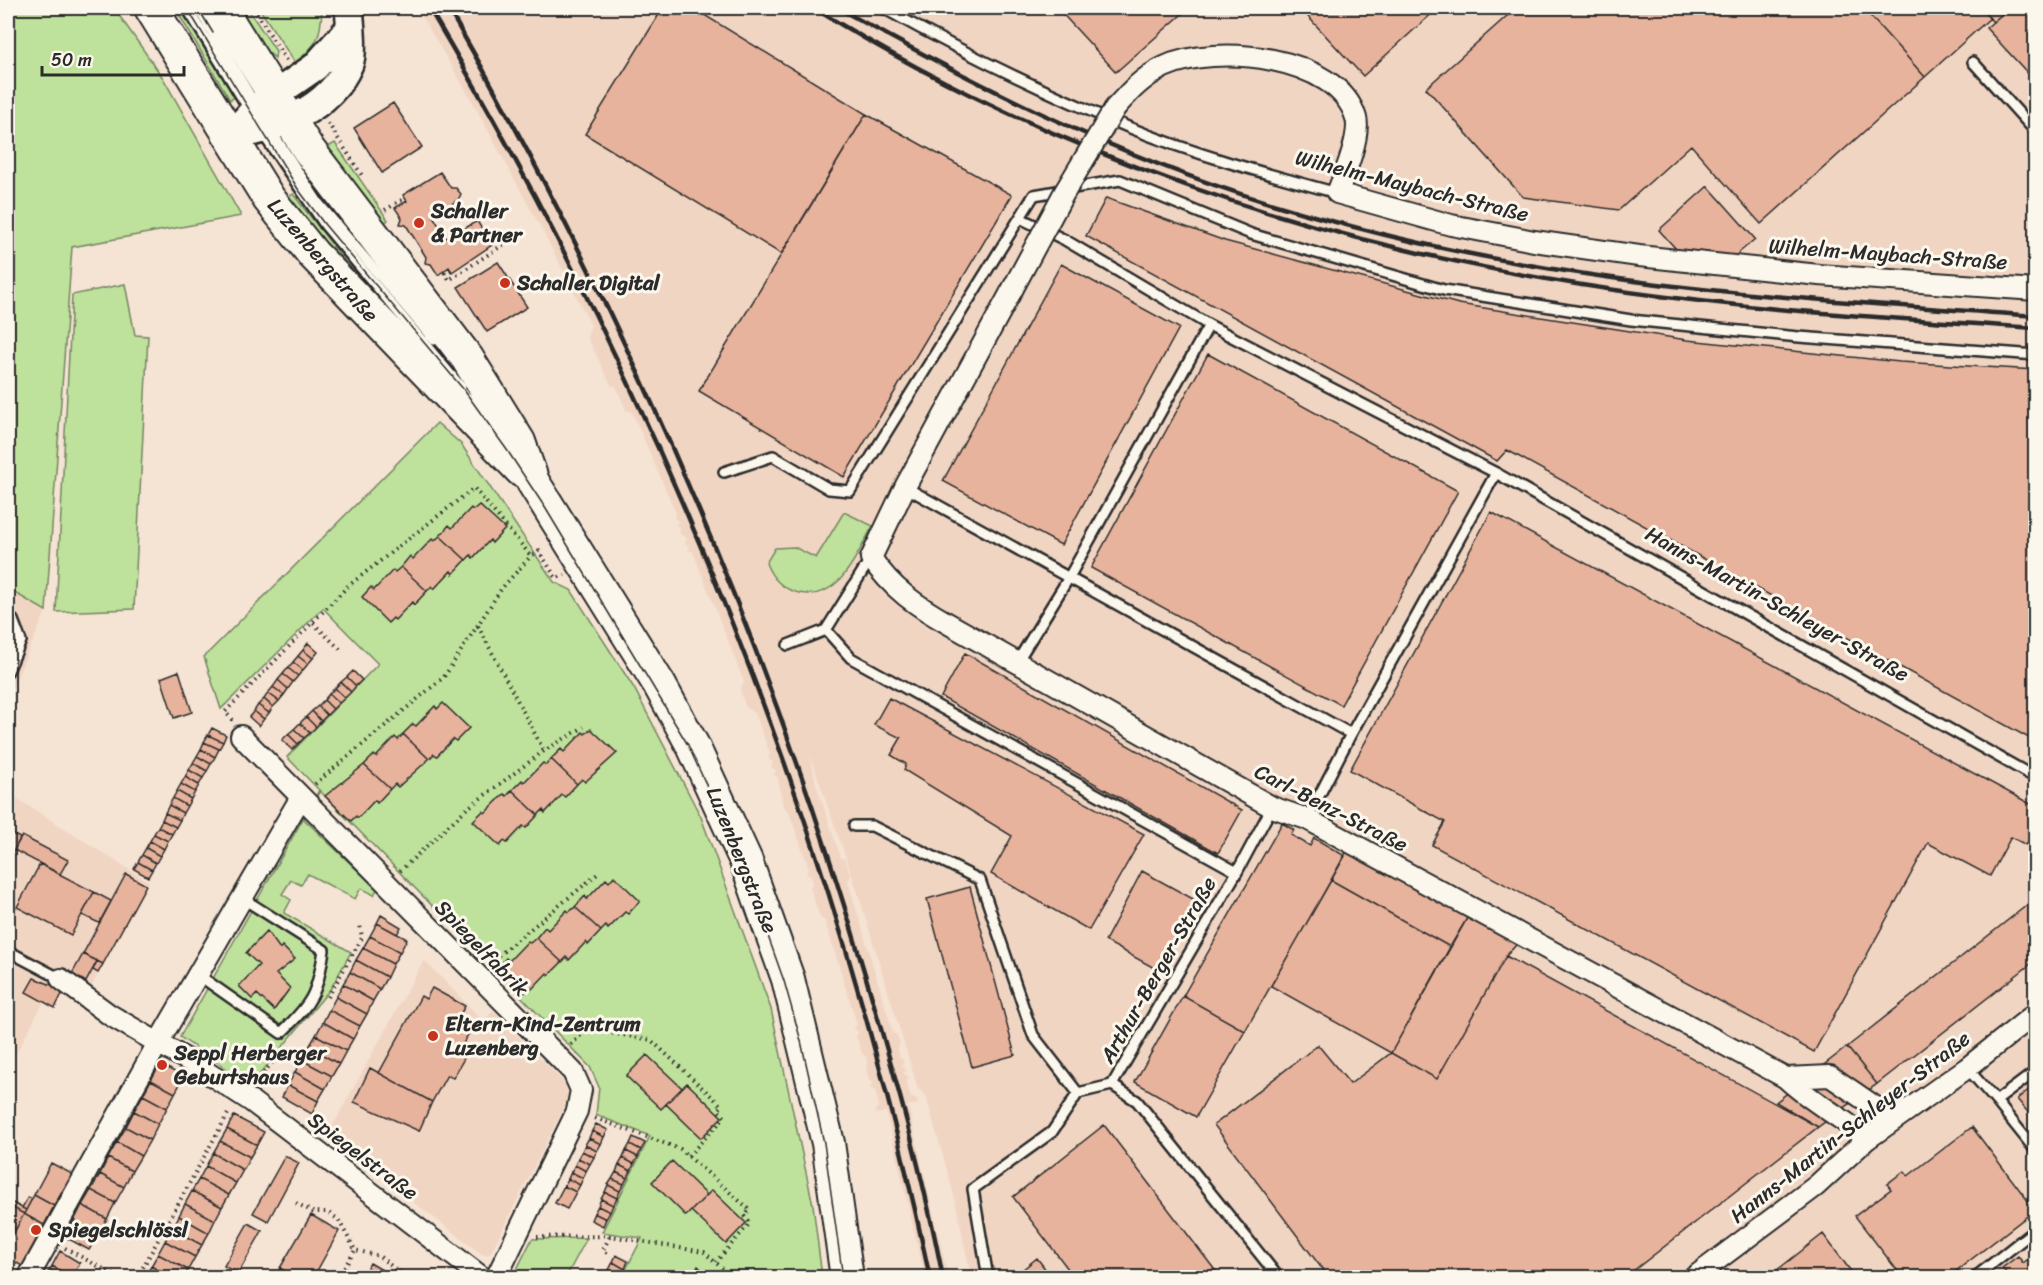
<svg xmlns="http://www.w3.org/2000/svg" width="2043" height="1285" viewBox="0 0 2043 1285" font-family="Sriracha,sans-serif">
  <rect width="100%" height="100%" fill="#f5e3d4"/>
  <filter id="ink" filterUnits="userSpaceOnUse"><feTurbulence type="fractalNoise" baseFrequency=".0167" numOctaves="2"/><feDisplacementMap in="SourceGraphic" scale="12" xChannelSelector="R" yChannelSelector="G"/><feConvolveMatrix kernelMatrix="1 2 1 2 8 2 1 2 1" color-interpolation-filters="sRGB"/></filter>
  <g filter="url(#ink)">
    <path fill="#f1d5c3" d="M417,8H2035V1277H971L955,1199L926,1096L918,1089L856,887L810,755L816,784L841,858L845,859L851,876L848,881L893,1033L897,1035L900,1044L897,1048L900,1058L904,1061L902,1065L906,1069L904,1074L909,1077L906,1082L911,1098H916L918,1104L908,1106L948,1277H925L886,1112L876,1114L875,1110L879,1106L875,1091L870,1088L873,1082L869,1080L866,1070L868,1065L866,1057L862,1053L856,1036L859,1032L854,1029L857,1024L825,921L820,918L810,888L813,883L811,876L806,873L809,868L788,810L783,807L778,778L774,775L776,770L771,767L773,762L768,759L770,754L755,713L746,708L740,690L744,682L693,552L688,550L690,547L685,543L687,538L679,533L681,528L676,525L678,521L674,518L676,513L632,412L626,410L616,386L611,385L587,337L591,325L549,243L471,99Z
      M8,589L46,611L8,698Z
      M8,793L149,882L91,987L72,976L54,1009L43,1003L8,1069Z
      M424,960L483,1021L493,1011L565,1083L569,1098L490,1254L483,1255L327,1136Z"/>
    <path fill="#bee19b" stroke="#748663" stroke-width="1.5" d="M8,8H114L163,78L241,216L72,247L46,611L8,589Z
      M175,8H209L257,83L230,100Z
      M235,8H247L276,51L275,58L263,48Z
      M259,8H322C321,37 318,44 295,63Z
      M335,143L388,220L384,223L328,147Z
      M293,194L343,259L449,380L283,201Z
      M125,284L135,335L148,336L134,609L56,612L72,295Z
      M437,423L461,444L554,582L571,590L634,688L701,817L771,1009L813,1205L822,1277H622L642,1238L602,1232L650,1136L596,1115L599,1087L590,1067L320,791L304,819L377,889L374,895L361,888L355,899L308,874L301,885L291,880L282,894L291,900L284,913L351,952L331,988L251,1085L180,1037L319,790L287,757L378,664L323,608L221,709L204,657Z
      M844,512L873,526C856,555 840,602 799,593C782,589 772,579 766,563L775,548L794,547L816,558Z
      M587,1238L566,1277H513L532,1239Z"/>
    <path fill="#e8b39c" stroke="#2b2b2b" stroke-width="1.5" d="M663,8H693L866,114L781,254L585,134Z
      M1057,8H1189L1116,72Z
      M1300,8H1438L1363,76Z
      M1516,8H1863L1925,77L1761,224L1691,145L1619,210L1523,197L1426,88Z
      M1863,8H1980L1990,18L1925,77Z
      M1980,8H2009L1993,22Z
      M2009,8H2036V82L1986,28Z
      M393,103L422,147L382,173L354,128Z
      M866,114L1012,195L844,477L699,391Z
      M440,172L451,188H456L461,194L458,200L433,216L447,239L477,221L492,245L452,272L449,267L438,275L431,264L425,263L426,257L406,225L400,224L402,218L395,208L407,201L403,195Z
      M1708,186L1755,239L1735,256L1677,250L1659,230Z
      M1106,198L1225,241L1459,304L1687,340L1900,362L2036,370V742L1507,450L1497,461L1086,236Z
      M498,262L527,307L487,332L458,287Z
      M1061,264L1179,328L1061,545L943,481Z
      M1208,354L1458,491L1341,705L1091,568Z
      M479,505L505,529L492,543L490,540L473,558L471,555L466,560L440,536L449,525L452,528L471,508L473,510Z
      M1491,512L2036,807V828L2026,845L2011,837L1990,876L1928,843L1814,1052L1432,845L1445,822L1350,770Z
      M440,536L466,560L453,574L451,571L434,589L432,586L427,591L401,567L410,556L413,559L432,539L434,541Z
      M401,567L427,591L414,605L412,602L395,620L393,618L388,623L362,597L371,587L374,590L393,570L395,572Z
      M308,643L318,652L313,658L303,650Z
      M303,650L313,658L308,664L298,656Z
      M965,653L1242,810L1218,853L941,697Z
      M298,656L308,664L303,670L293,662Z
      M293,662L303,670L298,676L288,668Z
      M288,668L298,676L293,682L283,674Z
      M179,671L192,712L174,718L161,678Z
      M353,671L362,680L356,686L347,677Z
      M283,674L293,682L288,689L278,680Z
      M347,677L356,686L351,692L341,682Z
      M278,680L288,689L284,695L273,687Z
      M341,682L351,692L345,698L335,688Z
      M273,687L284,695L279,701L268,693Z
      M335,688L345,698L339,703L329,694Z
      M268,693L279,701L273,707L264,699Z
      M329,694L339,703L333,709L324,700Z
      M889,698L1144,834L1089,930L991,874L1012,836L904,770L906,764L891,755L901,738L874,725Z
      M264,699L273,707L269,713L258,705Z
      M324,700L333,709L327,715L318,706Z
      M443,703L469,728L456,741L453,739L437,756L434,754L429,759L403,734L413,724L416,726L435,706L437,709Z
      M258,705L269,713L264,719L254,711Z
      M318,706L327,715L321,721L312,711Z
      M254,711L264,719L259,726L249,717Z
      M312,711L321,721L316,727L306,717Z
      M306,717L316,727L310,733L300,723Z
      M300,723L310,733L304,738L294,729Z
      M212,728L226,735L223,742L208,735Z
      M294,729L304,738L298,744L288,734Z
      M591,729L617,753L585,782L582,779L577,784L551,759L561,749L564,752L583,732L585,734Z
      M288,734L298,744L292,750L282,740Z
      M403,734L429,759L398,787L395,784L390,789L364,765L374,755L376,757L395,737L398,740Z
      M208,735L223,742L219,749L204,742Z
      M204,742L219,749L215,757L201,749Z
      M201,749L215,757L211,764L197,756Z
      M197,756L211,764L207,771L193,763Z
      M551,759L577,784L565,797L562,795L545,813L543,810L538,815L512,790L522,780L524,782L543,763L546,765Z
      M193,763L207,771L203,778L189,770Z
      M364,765L390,789L377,803L375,800L358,818L356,816L351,821L325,796Z
      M189,770L203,778L199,785L185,777Z
      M185,777L199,785L195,792L181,784Z
      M181,784L195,792L191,799L177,791Z
      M512,790L538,815L526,828L523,826L507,843L504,841L500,846L473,821L483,811L485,813L504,794L507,796Z
      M177,791L191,799L187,806L173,798Z
      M173,798L187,806L183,813L169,805Z
      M169,805L183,813L180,820L165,813Z
      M165,813L180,820L176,827L162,820Z
      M162,820L176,827L172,834L158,827Z
      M1282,823L1294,830L1291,835L1310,846L1314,838L1345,856L1245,1031L1183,996Z
      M158,827L172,834L168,841L154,834Z
      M8,832L20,838L8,863Z
      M154,834L168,841L164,849L150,841Z
      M22,836L68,860L60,874L14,850Z
      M1353,840L1473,908L1450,947L1331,880Z
      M150,841L164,849L160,856L146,848Z
      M146,848L160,856L156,863L142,855Z
      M142,855L156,863L152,870L138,862Z
      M138,862L152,870L148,877L134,869Z
      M40,864L94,892L71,935L17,907Z
      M1142,871L1195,900L1156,969L1105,941Z
      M126,874L146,885L103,964L83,954Z
      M614,876L640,901L628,914L625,912L608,929L606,926L601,931L575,907L585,896L587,899L606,879L609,882Z
      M1331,880L1450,947L1391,1053L1271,986Z
      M970,887L1015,1055L972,1067L927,899Z
      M94,892L111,901L99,923L82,915Z
      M2036,898V960L1877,1084L1847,1047Z
      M575,907L601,931L588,945L586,942L569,960L567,957L562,962L536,938L545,927L548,930L567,910L569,912Z
      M381,915L401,927L397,934L377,923Z
      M1469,915L1529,931L1506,956L1437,1079L1391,1053Z
      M377,923L407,939L400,952L370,936Z
      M267,931L280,949L282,946L295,959L276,974L290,988L274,1010L257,994L252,999L239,986L259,965L246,953Z
      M370,936L400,952L393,964L363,948Z
      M536,938L562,962L549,975L547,973L530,991L528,989L523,994L497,968L506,958L509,961L528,941L530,943Z
      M363,948L393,964L387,977L356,960Z
      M83,954L97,961L86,982L72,974Z
      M1506,956L1818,1127L1624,1278H1329L1214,1125L1318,1045L1350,1084L1391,1053L1437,1079Z
      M356,960L387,977L380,989L350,972Z
      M97,961L103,964L98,973L93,970Z
      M350,972L380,989L373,1001L343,984Z
      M34,978L64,990L55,1008L26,992Z
      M343,984L373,1001L367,1014L336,997Z
      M432,988L465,1006L459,1016L474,1024L460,1049L467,1053L453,1078L447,1075L432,1102L379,1073L421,996L426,999Z
      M1183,996L1245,1031L1196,1117L1135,1082Z
      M336,997L367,1014L360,1026L329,1010Z
      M329,1010L360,1026L353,1039L323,1022Z
      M323,1022L353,1039L346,1051L316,1035Z
      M316,1035L346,1051L339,1064L309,1047Z
      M309,1047L339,1064L332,1076L302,1060Z
      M1847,1047L1877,1084L1818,1127L1776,1102Z
      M647,1055L682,1088L661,1109L626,1076Z
      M302,1060L332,1076L325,1089L295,1072Z
      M160,1064L184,1077L175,1093L151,1080Z
      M370,1068L432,1102L419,1131L354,1102Z
      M295,1072L325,1089L318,1101L288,1085Z
      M151,1080L175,1093L167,1108L143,1095Z
      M687,1083L722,1117L701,1138L666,1104Z
      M2036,1084V1122L2017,1099Z
      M288,1085L318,1101L312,1114L282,1097Z
      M143,1095L167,1108L158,1124L134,1111Z
      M134,1111L158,1124L150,1140L126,1127Z
      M234,1116L264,1132L257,1145L227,1129Z
      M596,1124L608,1130L604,1137L592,1131Z
      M1104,1125L1221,1278H1075L1013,1197Z
      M126,1127L150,1140L141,1156L117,1142Z
      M1972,1127L2035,1210L1947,1278H1903L1855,1216L1891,1189L1887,1184L1904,1171L1908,1176Z
      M227,1129L257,1145L250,1157L220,1141Z
      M592,1131L604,1137L601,1144L589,1138Z
      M633,1137L645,1143L641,1150L630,1144Z
      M589,1138L601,1144L597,1151L585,1145Z
      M220,1141L250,1157L243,1170L213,1153Z
      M117,1142L141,1156L132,1171L108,1158Z
      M630,1144L641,1150L638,1157L626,1151Z
      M585,1145L597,1151L594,1157L582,1151Z
      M582,1151L594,1157L590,1164L578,1158Z
      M626,1151L638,1157L634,1164L623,1158Z
      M213,1153L243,1170L236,1183L206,1166Z
      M285,1156L299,1163L268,1221L253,1213Z
      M108,1158L132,1171L124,1187L100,1174Z
      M578,1158L590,1164L586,1171L575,1165Z
      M623,1158L634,1164L631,1171L619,1165Z
      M672,1161L707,1195L686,1216L652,1182Z
      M51,1163L72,1174L54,1206L34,1195Z
      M575,1165L586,1171L583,1178L571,1172Z
      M619,1165L631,1171L627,1178L616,1172Z
      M206,1166L236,1183L229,1195L199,1179Z
      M571,1172L583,1178L580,1185L568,1179Z
      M616,1172L627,1178L624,1184L612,1179Z
      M100,1174L124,1187L115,1203L91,1190Z
      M199,1179L229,1195L222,1207L192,1191Z
      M568,1179L580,1185L576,1192L564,1186Z
      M612,1179L624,1184L620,1191L608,1185Z
      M608,1185L620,1191L617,1198L605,1192Z
      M564,1186L576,1192L567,1209L555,1203Z
      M91,1190L115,1203L107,1219L82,1205Z
      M712,1190L746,1223L726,1244L691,1211Z
      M192,1191L222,1207L215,1220L185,1204Z
      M605,1192L617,1198L613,1205L601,1199Z
      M34,1195L54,1206L44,1225L24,1214Z
      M28,1197L32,1199L26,1210L22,1208Z
      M601,1199L613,1205L610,1212L598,1206Z
      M9,1201L26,1210L24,1214L8,1205Z
      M185,1204L215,1220L209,1233L179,1216Z
      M8,1205L24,1214L16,1229L8,1225Z
      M82,1205L107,1219L98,1234L74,1221Z
      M598,1206L610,1212L606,1219L594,1213Z
      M594,1213L606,1219L603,1226L591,1220Z
      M24,1214L44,1225L22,1266L8,1258V1244Z
      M311,1215L339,1231L313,1278H296L280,1268Z
      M179,1216L209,1233L202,1245L172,1229Z
      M74,1221L98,1234L89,1250L65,1237Z
      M248,1223L262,1231L238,1274L224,1266Z
      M172,1229L202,1245L195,1257L165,1241Z
      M1823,1234L1856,1278H1767Z
      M165,1241L195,1257L188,1270L158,1254Z
      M60,1251L80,1263L72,1277L52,1266Z
      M2036,1253V1278H2003L2007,1274L2002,1268L2018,1256L2023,1263Z
      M158,1254L188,1270L184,1278H172L151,1266Z
      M616,1255L628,1261L625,1269L613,1262Z
      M1037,1258L1052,1278H1012Z
      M613,1262L625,1269L621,1276L609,1270Z
      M370,1263L396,1278H362Z
      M52,1266L72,1277V1278H45Z
      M151,1266L172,1278H145Z
      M698,1266L710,1278H687Z
      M280,1268L296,1278H275Z
      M609,1270L621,1276L620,1278L605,1277Z"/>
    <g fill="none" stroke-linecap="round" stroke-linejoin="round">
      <g stroke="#2b2b2b" stroke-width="14">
        <path id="lane" d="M187,8L250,111
          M198,8L255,104
          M883,8C962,52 1044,92 1128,127C1196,155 1267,174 1337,193
          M1973,62L2036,132
          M270,129L319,204L434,340
          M261,131L325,225L461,387
          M1020,218L1065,240L1209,325
          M724,472L773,456L829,489L850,491L1034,195L1120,180L1251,234L1444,290L1631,320L1799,337L2036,355
          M1496,473L2036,778
          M905,487L1351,734
          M8,617L13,620L21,641L8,671
          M826,630L851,658L1237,872
          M788,645L826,630L871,558
          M1017,662L1068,579L1209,325L1496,473L1351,734L1307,819
          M1272,807L1237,872L1112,1085L1137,1101L1279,1278
          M854,826H872L980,880L1033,1035L1078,1093
          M8,951L61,979
          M197,974L281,1033C313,1002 317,994 324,950L242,898
          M1967,1068L1996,1101L2036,1071
          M1996,1101L2036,1151
          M988,1278L973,1189L1052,1132L1078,1093L1112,1085
          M1974,1278L2036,1229"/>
      </g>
      <g stroke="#2b2b2b" stroke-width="24">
        <path id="street" d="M1115,108C1130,91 1143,77 1164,67C1214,43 1338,55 1356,118C1361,136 1344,176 1337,193L1451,225L1534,241L1639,256L1819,275L2036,290
          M1011,292L905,487L871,558C892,589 917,606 949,624L1272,807L1307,819L1786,1078C1811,1102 1841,1116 1867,1139
          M241,736L573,1072L581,1090L577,1111L496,1278
          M61,979L110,1015L191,1062L251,1101L483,1278
          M1786,1078L1830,1076L1893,1119
          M28,1278L158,1043L301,797
          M1693,1278L1816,1186L1867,1139L1967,1068L2036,1013"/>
      </g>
      <g stroke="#2b2b2b" stroke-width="32">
        <path id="secondary" d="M230,137C276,128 329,111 349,64C354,52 350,21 349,8
          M230,137L257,107L315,67L350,28"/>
      </g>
      <g stroke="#2b2b2b" stroke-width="36">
        <path id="primary" d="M151,8L269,199L313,254L522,471
          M220,8L308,149L467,358L519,442L533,482L659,684L693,746L746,861L788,979L828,1143L847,1278"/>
      </g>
      <path stroke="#2b2b2b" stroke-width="4" stroke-dasharray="1.5 4.5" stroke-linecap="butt" d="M254,8L287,62
        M328,123L363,177
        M385,210L405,198
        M451,270L445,273L449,280L512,239
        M313,623L342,651
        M478,626L544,751
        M233,720L225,712L348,586L474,488L531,556L539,551L556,578L565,575
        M315,784L444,677L502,588L531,556
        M400,871L465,810L544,751L584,727
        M489,963L600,872
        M328,997L362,938L360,925
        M571,1045L587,1029L651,1040L722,1106L718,1110L725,1117L688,1156
        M256,1082L286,1046
        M595,1118L680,1149L750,1210L744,1216L750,1223L716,1262
        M296,1203L313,1212H327L338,1219L355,1250L379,1256L395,1269L407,1276L418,1275L422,1278
        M537,1237L610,1236L704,1252L733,1278
        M65,1248L120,1278
        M607,1253L603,1250L610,1236
        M137,1278L230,1110
        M338,1278L355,1250"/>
      <use href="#lane" stroke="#fbf7ec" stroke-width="9"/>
      <use href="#street" stroke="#fbf7ec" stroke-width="20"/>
      <use href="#secondary" stroke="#fbf7ec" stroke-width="27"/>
      <use href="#primary" stroke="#fbf7ec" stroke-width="32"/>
      <path stroke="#2b2b2b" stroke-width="1.5" d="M187,8L298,189L325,225L464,390L507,450L546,509L688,745L742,863L784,981L801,1041L824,1143L843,1278
        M198,8L213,33"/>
      <path stroke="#2b2b2b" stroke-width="4.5" d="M429,8C662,399 836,831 930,1278
        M448,8C624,312 765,634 864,971C894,1072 923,1174 943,1278
        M814,8C1047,153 1312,242 1582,285C1732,309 1884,318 2036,328
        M838,8C975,84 1116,156 1266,202C1370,234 1477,258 1585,274C1734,297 1886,304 2036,316"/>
      <g stroke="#2b2b2b" stroke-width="24" stroke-linecap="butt">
        <path id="street-bridge" d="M1011,292L1064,193L1115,108"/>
      </g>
      <use href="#street-bridge" stroke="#fbf7ec" stroke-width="20"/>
    </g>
  </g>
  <g fill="#c8321e" stroke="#fbf7ec" stroke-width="2">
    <circle cx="419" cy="223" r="6"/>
    <circle cx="505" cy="283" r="6"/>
    <circle cx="433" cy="1036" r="6"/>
    <circle cx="162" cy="1065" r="6"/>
    <circle cx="36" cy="1230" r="6"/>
  </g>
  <g text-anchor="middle" stroke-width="6" stroke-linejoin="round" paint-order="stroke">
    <g font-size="21" fill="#2b2b2b" stroke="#fbf7ec">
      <text transform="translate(1412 186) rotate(14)" y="7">Wilhelm-Maybach-Straße</text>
      <text transform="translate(1888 254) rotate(4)" y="7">Wilhelm-Maybach-Straße</text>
      <text transform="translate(323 260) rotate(49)" y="7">Luzenbergstraße</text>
      <text transform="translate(1777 604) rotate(29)" y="7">Hanns-Martin-Schleyer-Straße</text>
      <text transform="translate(1331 808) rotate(27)" y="7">Carl-Benz-Straße</text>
      <text transform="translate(742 860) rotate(68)" y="7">Luzenbergstraße</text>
      <text transform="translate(482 948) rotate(46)" y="7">Spiegelfabrik</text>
      <text transform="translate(1158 970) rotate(-60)" y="7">Arthur-Berger-Straße</text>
      <text transform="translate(1850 1127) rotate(-38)" y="7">Hanns-Martin-Schleyer-Straße</text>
      <text transform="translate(363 1156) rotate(37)" y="7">Spiegelstraße</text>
    </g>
    <g font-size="21" font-weight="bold" fill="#2b2b2b" stroke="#fbf7ec" text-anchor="start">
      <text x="431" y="218">Schaller<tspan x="431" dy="24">&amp; Partner</tspan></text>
      <text x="517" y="290">Schaller Digital</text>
      <text x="445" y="1031">Eltern-Kind-Zentrum<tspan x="445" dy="24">Luzenberg</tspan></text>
      <text x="174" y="1060">Seppl Herberger<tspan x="174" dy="24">Geburtshaus</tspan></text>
      <text x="48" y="1237">Spiegelschlössl</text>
    </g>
  </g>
  <rect width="2043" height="1285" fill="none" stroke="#fbf7ec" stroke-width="30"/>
  <rect x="15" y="15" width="2013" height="1255" fill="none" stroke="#2b2b2b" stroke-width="2" filter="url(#ink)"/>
  <path d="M42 66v9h142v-9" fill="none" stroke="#2b2b2b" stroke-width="3"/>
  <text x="51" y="66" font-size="18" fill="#2b2b2b" stroke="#fbf7ec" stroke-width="4.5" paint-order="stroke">50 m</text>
</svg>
